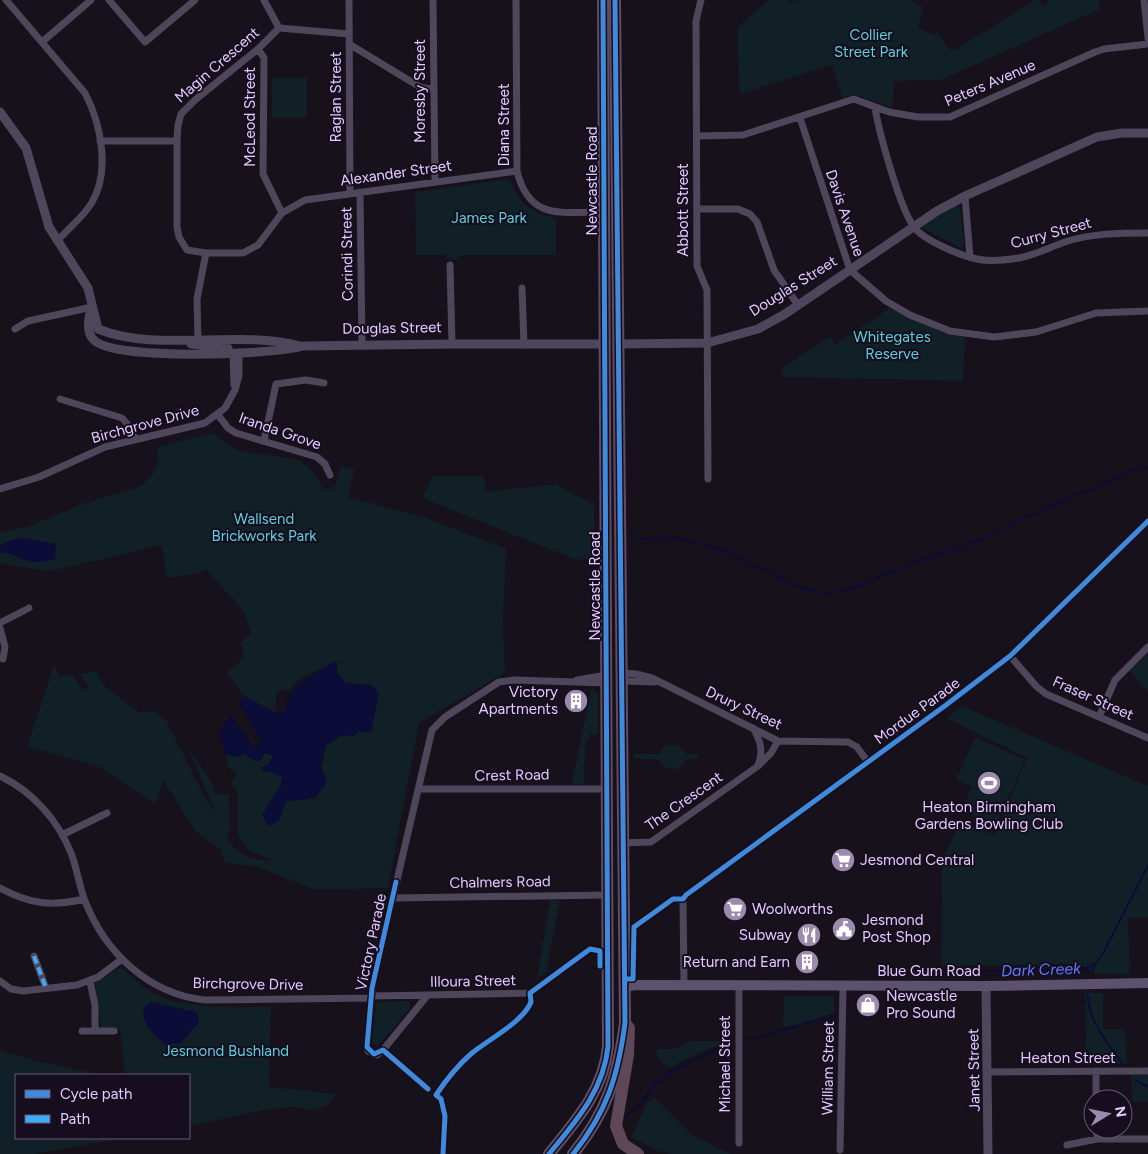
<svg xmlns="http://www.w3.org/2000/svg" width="1148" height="1154" viewBox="0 0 1148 1154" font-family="Figtree,sans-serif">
  <rect width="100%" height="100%" fill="#16111a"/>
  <path fill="#111f26" d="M768,0H788L789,3L797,0H911L923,7L918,27L934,35L938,32L947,47L955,50L1034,0H1038L1043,7L1050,0H1099L1100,9L941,80L894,81L892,108L857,95L843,100L832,65L740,94L737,28Z
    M272,78H307V118H272Z
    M508,179C513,182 513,188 516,193C525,208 539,216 556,218V255H461L455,260L447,259L446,255H416L415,192Z
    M955,204L960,208L964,242L962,249L921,227Z
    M890,308L944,333L965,337L963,381L784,377L781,369L831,336L834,345Z
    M212,433L236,450L299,460L312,470L323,488L334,489L341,466L355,470L348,497L426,518L506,549L503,620L505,673L419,723L388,888L316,890L258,867L225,863L220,849L196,832L163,780L156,804L99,767L27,746L54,665L59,676L73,675L82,689L90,688L80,674L96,671L104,686L140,713L155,711L166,720L205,798L216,813L188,748L211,780L216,794H229L230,830L227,839C239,856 253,860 274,861L248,850L238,836V793L231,783L237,774L228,767L225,754L236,757L244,754L253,760L265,753L274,756L268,765L269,771L282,776L281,785L262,815L268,826L279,820L286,801L315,798L326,745L343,735L371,685L346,683L337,673V662L334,661C321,673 300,673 291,689L277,691L275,713L244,696L227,673L244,657L241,644L251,632L243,611L206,569L199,573L167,578L162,545L47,572L0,563V532L27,527L85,503L138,487C152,480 161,462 157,447Z
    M433,476H484L485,492L555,484L594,504L595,557L577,560L422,498Z
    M1148,653V692L1129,671Z
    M591,689L598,693V734H590L585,746L584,784H572Z
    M962,706L1148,786V918H1128L1130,974H1096L1081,964L941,966L942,858L961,823L995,835L1027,758L946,718Z
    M975,737L1025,760L996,826L962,810L972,787L956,780Z
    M670,744L678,745L686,754H698V759L686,760C678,774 667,771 658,760L634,759V754H659L664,746Z
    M550,900H559V905L546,972L537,978Z
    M121,967C128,973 136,981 144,987C176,1011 233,1007 271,1007L269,1087L337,1094L326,1106L312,1110L294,1107L265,1110L189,1126V1075H125L120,1030L101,1027L98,1002L93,982Z
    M1085,993H1103V1029H1125L1127,1064L1086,1065Z
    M784,996H834V1013L783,1028Z
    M410,1001L409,1010L378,1046L372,1044L376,1002Z
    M691,1041H722V1044L692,1056L670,1068L665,1066L657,1055V1049H675Z
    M0,1050L32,1060L103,1075H16V1138H125L34,1154H0Z
    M1131,1075H1148V1101L1133,1102Z
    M654,1097L691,1134L730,1154H671L658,1151L631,1137L647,1103Z"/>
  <path fill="#0b0c37" d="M22,538L56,544L55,559C49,560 41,563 35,562C22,561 12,552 0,552V546L6,542Z
    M334,661L337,662V673L346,683L371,685L379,693L371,733L359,731L353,736L343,735L326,745L320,765L327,782L315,798L286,801L279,820L269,826L262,815L281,785L282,776L269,771L264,772L260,768L268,765L273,756L265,753L260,761L253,760L244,754L236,757L225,754L219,733L230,715L255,748L262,742L239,703L244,696L279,714L287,710C284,687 321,673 334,661Z
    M151,1002L196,1012L199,1017L198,1023L181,1043L165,1044C155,1036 131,1013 151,1002Z"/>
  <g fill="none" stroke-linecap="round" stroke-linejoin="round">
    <path stroke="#0b0c37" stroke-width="2" d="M635,539L677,538L723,550L804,589L828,594L851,588L913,563L969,545L1028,516L1133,471L1148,467
      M1092,971L1096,963
      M934,972L1085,969L1096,963L1102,955L1148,866
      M1088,996C1089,1023 1107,1041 1122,1063
      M894,999L906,994
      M747,1041L836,1015
      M1135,1080L1148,1087
      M624,1115C640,1111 646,1093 657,1082C670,1069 712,1051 731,1046"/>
    <path stroke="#4e465b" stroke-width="7" d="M6,0L85,93C101,124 111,172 91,204C82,218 68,229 57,241
      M109,0L145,42L195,0
      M264,0L279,28L349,34
      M349,0L350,193
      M433,0L435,182
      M516,0L517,171C529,221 562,212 604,212
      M701,0L696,21L697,266L707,290L708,479
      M1144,0L1148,38
      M279,28L258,49L195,100L181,114L178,125L177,141V227L179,237L187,250L206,253H243L258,245L282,213L305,200L517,171
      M42,42L91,0
      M349,44L420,87L434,90
      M258,49L264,58L263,174L282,213
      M875,108C879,132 900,209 914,227C923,240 961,256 977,259C990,262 1006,260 1019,258C1035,255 1050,247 1065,242C1092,233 1120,233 1148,233
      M800,118L850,270L886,301L910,315L950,331L994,337L1036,332L1096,313L1148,311
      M697,136L743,135L854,99L889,112L918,117H950L1095,52L1104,49L1148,44
      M100,141H177
      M360,192L362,345
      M965,196L970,257
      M697,209H738L750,214L757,222L774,270L798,305
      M450,265L452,344
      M522,288L524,345
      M15,329L28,321L92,307
      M198,339L197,299L206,253
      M233,353L234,385
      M60,399L122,418L131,428L135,439
      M218,415L228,428L236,433L317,457L325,464L330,475
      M264,441L276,384L306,380L324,383
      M0,489L39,477L105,447L205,423L225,408L235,390L239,376V352
      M0,623L29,608
      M0,628L5,647L3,659
      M1010,656L1037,687L1046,694L1148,738
      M621,673L636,674L652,678L778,741L848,742L857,747L868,762
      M577,680L607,675
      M621,681L655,682
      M1099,717L1115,680L1148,647
      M753,728C760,740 764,751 758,765
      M0,776C32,791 58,820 71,853C77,868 79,885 85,901C105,952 148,994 205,1000L371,998
      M418,789H607
      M62,835L107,813
      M622,843L651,842L758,766L771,753L778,741
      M0,888C30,904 51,907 84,899
      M393,898L608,895
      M34,956L46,988
      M0,981L11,989L23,991L77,985L98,977L122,959
      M90,982L95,1005V1031
      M684,984L683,899L686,895L946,705L1010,656L1148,521
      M371,996L530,993L590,949
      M82,1031H114
      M383,1050L427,996
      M1096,1071V1099
      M987,1072L1148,1071
      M428,1089L383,1050L377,1055L368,1051L367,1045L373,983L432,730L445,717L499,682L515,680L607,683
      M1097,1129V1139
      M739,1143V986
      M1067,1145L1097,1139H1148
      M840,1150L843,986"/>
    <path stroke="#4e465b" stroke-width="9" d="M0,112L26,148L49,227L88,288L98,329C157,353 238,329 300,346
      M92,307C88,317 86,333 94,340C114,361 273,355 303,346L452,344H606
      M191,344L228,348
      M617,344L707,343L758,329L785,314L937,211L965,196L1097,137L1122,133H1148
      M986,986L988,1154"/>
    <path stroke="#5d526e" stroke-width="10" d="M625,987L635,985L986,986L1148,983"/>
    <path stroke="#624b61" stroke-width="12" d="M549,1154C576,1121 604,1090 608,1046L603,0
      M573,1154C607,1112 618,1076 625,1023L615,0"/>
    <path stroke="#5e4756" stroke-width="12" d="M625,1023L629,1028L628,1055L616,1126L623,1144L638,1154"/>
    <path stroke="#3fa9f5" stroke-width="4" stroke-dasharray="8 4" stroke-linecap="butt" d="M34,956L46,988"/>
    <g stroke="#160d1e" stroke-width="8">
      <path id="cycleway" d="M396,882L372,988L367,1047L374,1054L383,1050L428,1089
        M627,979H633L634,927L673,899H683L686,895L946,705L1010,656L1148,521
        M443,1154L445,1116L441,1099L436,1095C446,1080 458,1065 472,1053C489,1039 523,1022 531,1002L530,993L590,949L600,951V966
        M549,1154C576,1121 604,1090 608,1046L603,0
        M573,1154C607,1112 618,1076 625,1023L615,0"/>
    </g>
    <use href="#cycleway" stroke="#408adc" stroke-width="5"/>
  </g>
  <defs>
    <g id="building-disc" transform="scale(1.25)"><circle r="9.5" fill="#9b8aae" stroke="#160d1e"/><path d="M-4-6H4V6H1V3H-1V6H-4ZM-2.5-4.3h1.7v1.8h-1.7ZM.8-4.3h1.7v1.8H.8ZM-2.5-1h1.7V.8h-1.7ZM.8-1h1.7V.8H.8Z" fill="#fff"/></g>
    <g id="stadium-disc" transform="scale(1.25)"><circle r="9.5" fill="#9b8aae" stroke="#160d1e"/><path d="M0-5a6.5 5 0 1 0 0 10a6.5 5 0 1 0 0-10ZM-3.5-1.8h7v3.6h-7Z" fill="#fff"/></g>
    <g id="supermarket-disc" transform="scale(1.25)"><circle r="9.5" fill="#9b8aae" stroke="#160d1e"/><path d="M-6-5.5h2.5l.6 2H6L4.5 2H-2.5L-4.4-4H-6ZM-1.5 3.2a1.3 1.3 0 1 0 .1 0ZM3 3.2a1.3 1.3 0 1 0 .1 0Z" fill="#fff"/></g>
    <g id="civic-disc" transform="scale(1.25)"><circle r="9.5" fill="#9b8aae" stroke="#160d1e"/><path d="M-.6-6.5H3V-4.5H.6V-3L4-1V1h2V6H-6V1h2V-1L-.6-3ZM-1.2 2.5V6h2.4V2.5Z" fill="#fff"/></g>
    <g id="restaurant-disc" transform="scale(1.25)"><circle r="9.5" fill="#9b8aae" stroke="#160d1e"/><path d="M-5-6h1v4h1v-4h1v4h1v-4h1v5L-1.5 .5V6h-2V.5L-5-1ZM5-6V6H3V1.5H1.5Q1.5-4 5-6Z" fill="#fff"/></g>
    <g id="shop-disc" transform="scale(1.25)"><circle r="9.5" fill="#9b8aae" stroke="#160d1e"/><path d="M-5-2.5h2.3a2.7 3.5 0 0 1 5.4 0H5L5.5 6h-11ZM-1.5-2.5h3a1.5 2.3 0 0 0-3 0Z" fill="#fff"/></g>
  </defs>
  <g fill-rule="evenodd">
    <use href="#building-disc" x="576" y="701"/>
    <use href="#stadium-disc" x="989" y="783"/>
    <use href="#supermarket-disc" x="843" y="860"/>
    <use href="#supermarket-disc" x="735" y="909"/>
    <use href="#civic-disc" x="844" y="929"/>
    <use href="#restaurant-disc" x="809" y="935"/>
    <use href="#building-disc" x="807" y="962"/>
    <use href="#shop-disc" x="868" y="1005"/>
  </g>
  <g text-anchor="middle" stroke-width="4" stroke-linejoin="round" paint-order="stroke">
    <g font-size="15" fill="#5ad0db" stroke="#160d1e">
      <text x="871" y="40">Collier<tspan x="871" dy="17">Street Park</tspan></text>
      <text x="489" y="223">James Park</text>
      <text x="892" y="342">Whitegates<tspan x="892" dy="17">Reserve</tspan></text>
      <text x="264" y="524">Wallsend<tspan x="264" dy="17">Brickworks Park</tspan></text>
      <text x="226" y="1056">Jesmond Bushland</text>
    </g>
    <g font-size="15" fill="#e2cbfe" stroke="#160d1e">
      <text transform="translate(217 65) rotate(-41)" y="5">Magin Crescent</text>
      <text transform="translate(990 83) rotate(-23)" y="5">Peters Avenue</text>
      <text transform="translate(420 91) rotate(-90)" y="5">Moresby Street</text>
      <text transform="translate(336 97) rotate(-90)" y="5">Raglan Street</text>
      <text transform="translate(250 117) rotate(-90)" y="5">McLeod Street</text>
      <text transform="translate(504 125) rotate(-90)" y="5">Diana Street</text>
      <text transform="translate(396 173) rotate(-8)" y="5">Alexander Street</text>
      <text transform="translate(592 181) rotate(-90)" y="5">Newcastle Road</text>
      <text transform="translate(683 210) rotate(-90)" y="5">Abbott Street</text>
      <text transform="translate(845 213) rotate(71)" y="5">Davis Avenue</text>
      <text transform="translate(1051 233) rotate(-15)" y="5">Curry Street</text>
      <text transform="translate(347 254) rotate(-91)" y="5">Corindi Street</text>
      <text transform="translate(793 286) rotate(-32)" y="5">Douglas Street</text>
      <text transform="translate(392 328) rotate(-1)" y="5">Douglas Street</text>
      <text transform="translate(145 424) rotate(-15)" y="5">Birchgrove Drive</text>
      <text transform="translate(280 431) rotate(19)" y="5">Iranda Grove</text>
      <text transform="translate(595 586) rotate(-90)" y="5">Newcastle Road</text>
      <text transform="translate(1093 698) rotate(24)" y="5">Fraser Street</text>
      <text transform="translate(744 708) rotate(25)" y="5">Drury Street</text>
      <text transform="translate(917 711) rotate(-36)" y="5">Mordue Parade</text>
      <text transform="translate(512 775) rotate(-1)" y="5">Crest Road</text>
      <text transform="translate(684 801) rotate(-35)" y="5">The Crescent</text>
      <text transform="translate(500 882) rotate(-1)" y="5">Chalmers Road</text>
      <text transform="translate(371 942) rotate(-78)" y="5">Victory Parade</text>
      <text x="929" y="976">Blue Gum Road</text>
      <text transform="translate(473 981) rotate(-1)" y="5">Illoura Street</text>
      <text transform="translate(248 984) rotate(1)" y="5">Birchgrove Drive</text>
      <text x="1068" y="1063">Heaton Street</text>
      <text transform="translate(725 1064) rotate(-90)" y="5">Michael Street</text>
      <text transform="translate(828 1068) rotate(-89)" y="5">William Street</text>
      <text transform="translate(974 1070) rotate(-91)" y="5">Janet Street</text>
    </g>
    <g font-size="15" fill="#e2cbfe" stroke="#160d1e" text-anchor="start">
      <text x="558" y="697" text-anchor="end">Victory<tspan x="558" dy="17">Apartments</tspan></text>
      <text x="989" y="812" text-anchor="middle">Heaton Birmingham<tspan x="989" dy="17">Gardens Bowling Club</tspan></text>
      <text x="860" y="865">Jesmond Central</text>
      <text x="752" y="914">Woolworths</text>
      <text x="862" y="925">Jesmond<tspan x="862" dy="17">Post Shop</tspan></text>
      <text x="792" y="940" text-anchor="end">Subway</text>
      <text x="790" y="967" text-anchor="end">Return and Earn</text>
      <text x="886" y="1001">Newcastle<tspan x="886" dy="17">Pro Sound</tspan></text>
    </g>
    <g font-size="16" font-style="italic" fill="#5c7bfb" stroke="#160d1e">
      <text transform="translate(1041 969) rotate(-2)" y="6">Dark Creek</text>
    </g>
  </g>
  <rect x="15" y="1074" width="175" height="65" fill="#160d1e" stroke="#685978"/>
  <rect x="25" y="1090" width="25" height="8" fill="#408adc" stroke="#685978"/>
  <text x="60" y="1099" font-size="15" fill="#e2cbfe">Cycle path</text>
  <rect x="25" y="1115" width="25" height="8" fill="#3fa9f5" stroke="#685978"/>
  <text x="60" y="1124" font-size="15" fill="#e2cbfe">Path</text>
  <g transform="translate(1108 1114) rotate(80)"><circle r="24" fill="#160d1e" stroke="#685978"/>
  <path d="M0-4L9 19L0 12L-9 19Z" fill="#9b8aae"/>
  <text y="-8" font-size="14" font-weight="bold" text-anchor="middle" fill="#e2cbfe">N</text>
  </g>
</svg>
